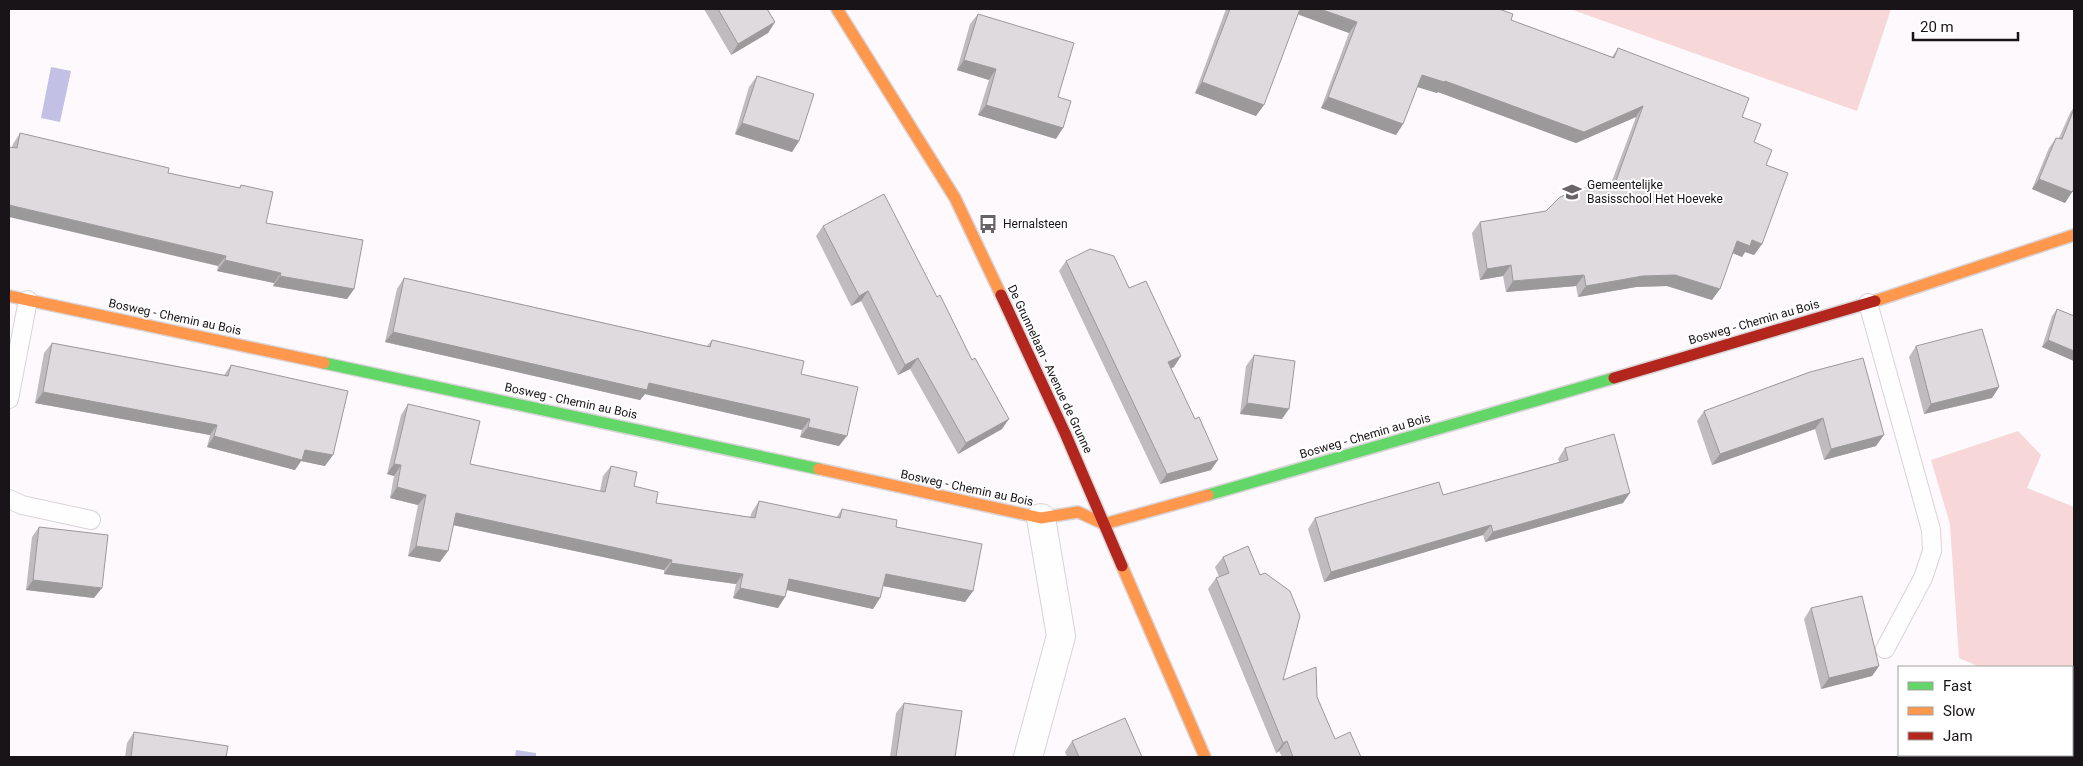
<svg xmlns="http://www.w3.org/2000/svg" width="2083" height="766" viewBox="0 0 2083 766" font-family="Roboto,sans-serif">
  <rect width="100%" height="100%" fill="#fdf9fc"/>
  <path fill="#f7d7d8" d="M1570,9H1891L1857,111Z
    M2018,431L2041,455L2027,488L2074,507V707L2072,706V667H1980L1959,658L1950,524L1931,460Z"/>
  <path fill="#c2c1e5" d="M51,67L71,71L60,122L41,118Z
    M516,750L536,753V757H515Z"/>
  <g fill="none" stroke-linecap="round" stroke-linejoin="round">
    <g stroke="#d8d4d7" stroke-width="20">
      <path id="lane" d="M1868,303L1931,530L1932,551L1923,578L1885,649
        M9,399L28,300
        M9,499L22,505L91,520"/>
    </g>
    <g stroke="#d8d4d7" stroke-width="30">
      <path id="street" d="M1028,757L1061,636L1041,518"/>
    </g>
    <g stroke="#d8d4d7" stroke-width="14">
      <path id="fast" d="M324,363L819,469
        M1208,495L1614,378"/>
    </g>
    <g stroke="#d8d4d7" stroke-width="14">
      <path id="slow" d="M837,9L955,198L1001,295
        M9,296L324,363
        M1875,301L2074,235
        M819,469L1041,518L1078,512L1104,524L1208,495
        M1122,566L1205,757"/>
    </g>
    <g stroke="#d8d4d7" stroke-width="14">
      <path id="jam" d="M1001,295L1065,433L1122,566
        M1614,378L1875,301"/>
    </g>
    <use href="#lane" stroke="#fffeff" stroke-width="18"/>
    <use href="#street" stroke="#fffeff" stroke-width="28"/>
    <use href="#fast" stroke="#63d668" stroke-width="11"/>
    <use href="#slow" stroke="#ff974d" stroke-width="11"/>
    <use href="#jam" stroke="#b3261e" stroke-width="11"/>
  </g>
  <path fill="#c0bbbe" d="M704,9H767L775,22L768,33L731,55Z
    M1226,9H1499L1511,20L1612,57L1618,48L1742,117L1766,165L1762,244L1754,255L1745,252L1742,257L1733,253L1712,300L1667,286L1636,287L1578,297L1576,286L1506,292L1503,276L1480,280L1472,233L1480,222L1546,211L1609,189L1636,117L1576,143L1438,92L1437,93L1417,87L1403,124L1396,135L1321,108L1349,33L1298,14L1256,116L1195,93Z
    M978,14L1058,97L1056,139L978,115L989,80L957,70L970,24Z
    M757,76L799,141L792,152L735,134L749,87Z
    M2074,107V189L2072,192L2065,203L2032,189L2049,148L2056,138H2059L2070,113Z
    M20,133L168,173L239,188L241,185L266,223L354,289L347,299L273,286L274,283L217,271L218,266L12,147L13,144Z
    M823,226L1002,429L958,454L910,369L898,375L861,301L851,306L816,236Z
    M1066,261L1129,288L1174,367L1171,368L1211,470L1160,484L1059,271Z
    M404,278L707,346L712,340L801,374L839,446L800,437L802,430L645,394L640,400L385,342L397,289Z
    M2057,309L2074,316V361L2042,347L2052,316Z
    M52,343L224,375L231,365L325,466L301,461L295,470L207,447L210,435L35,403L44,353Z
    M1916,346L1999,387L1992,398L1924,414L1909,357Z
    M1254,355L1282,419L1240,414L1246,366Z
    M1810,372L1876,446L1824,460L1815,429L1712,465L1697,421L1704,411Z
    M408,404L470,464L600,491L603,476L611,466L634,486L656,503L750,517L752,512L759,501L836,518L842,509L896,527L973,591L965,602L883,586L880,598L873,609L787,590L785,597L778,608L733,598L736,584L664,574V570L453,525L440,562L408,556L418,505L390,498L394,476L387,474L401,415Z
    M1565,448L1623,503L1485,542L1483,535L1324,582L1308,529L1315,518L1443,495L1559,462L1558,459Z
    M39,527L94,598L26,590L32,537Z
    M1223,557L1283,680L1317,697L1335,739L1361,757H1282L1279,751L1276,753L1208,589L1216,578L1219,577L1215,567Z
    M1811,608L1879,666L1872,676L1821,689L1804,619Z
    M904,703L955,757H890L896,713Z
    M134,732L226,757H125L127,743Z
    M1072,741L1142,757H1067L1065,752Z"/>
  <path fill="#9c999b" d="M1298,9H1320L1357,22L1349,33L1294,13Z
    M775,22L768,33L731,55L738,44Z
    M964,60L996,69L989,80L957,70Z
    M1422,75L1445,81L1643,106L1636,117L1576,143L1438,92L1437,93L1414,86Z
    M1202,82L1264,105L1256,116L1195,93Z
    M1328,97L1403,124L1396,135L1321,108Z
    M986,105L1063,128L1056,139L978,115Z
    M742,123L799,141L792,152L735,134Z
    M2039,179L2072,192L2065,203L2032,189Z
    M9,205L226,256L218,266L9,217Z
    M1752,240L1762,244L1754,255L1745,252L1742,257L1730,252L1737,241Z
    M225,260L281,273L274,283L217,271Z
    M1511,265L1503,276L1480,280L1487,269Z
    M1584,275L1576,286L1506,292L1513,281Z
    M1675,275L1720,289L1712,300L1667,286L1636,287L1578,297L1586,286L1643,276Z
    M280,276L354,289L347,299L273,286Z
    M868,291L861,301L851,306L859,296Z
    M393,332L649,383L810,419L802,430L645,394L640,400L385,342Z
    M2048,340L2074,351V361L2042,347Z
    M1181,356L1174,367L1160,373L1168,362Z
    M918,358L910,369L898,375L905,365Z
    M1999,387L1992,398L1924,414L1931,404Z
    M43,392L217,425L210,435L35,403Z
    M1247,403L1289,409L1282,419L1240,414Z
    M1823,418L1815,429L1712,465L1720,454Z
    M1009,419L1002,429L958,454L966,443Z
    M808,427L847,436L839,446L800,437Z
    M1884,435L1876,446L1824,460L1831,449Z
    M214,436L305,450L333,455L325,466L301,461L295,470L207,447Z
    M1218,460L1211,470L1160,484L1167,474Z
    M394,464L401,465L394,476L387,474Z
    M397,487L426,495L418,505L390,498Z
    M1630,493L1623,503L1485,542L1493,532Z
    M456,513L672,560L664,570L448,524Z
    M1491,525L1483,535L1324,582L1331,572Z
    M416,546L448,551L440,562L408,556Z
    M671,563L743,574L736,584L664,574Z
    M886,574L973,591L965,602L878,585Z
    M789,579L880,598L873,609L782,589Z
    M33,580L102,588L94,598L26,590Z
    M740,588L785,597L778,608L733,598Z
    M1879,666L1872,676L1821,689L1829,678Z
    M1287,741L1279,751L1276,753L1283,743Z"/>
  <path fill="#dfdadd" stroke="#9c999b" d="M718,9H767L775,22L738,44Z
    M1230,9H1300L1264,105L1202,82Z
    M1320,9H1499L1513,14L1511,20L1614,58L1618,48L1749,98L1742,117L1761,124L1754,142L1772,150L1766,165L1788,173L1762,244L1752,240L1750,246L1737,241L1720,289L1675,275L1643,276L1586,286L1584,275L1513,281L1511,265L1487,269L1480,222L1546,211L1560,197L1581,188L1613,189L1643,106L1584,132L1445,81L1444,82L1422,75L1403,124L1328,97L1357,22Z
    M978,14L1074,43L1058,97L1071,101L1063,128L986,105L996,69L964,60Z
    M757,76L814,94L799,141L742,123Z
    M2074,109V189L2072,192L2039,179L2056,138L2062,139Z
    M20,133L169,168L168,173L240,188L241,185L273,192L266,223L363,240L354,289L280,276L281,273L225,260L226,256L9,205V147L17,148Z
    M884,194L937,297L940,295L972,360L975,358L1009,419L966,443L918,358L905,365L868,291L859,296L823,226Z
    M1090,249L1114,256L1129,288L1146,281L1181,356L1168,362L1195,419L1199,417L1218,460L1167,474L1066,261Z
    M404,278L710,347L712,340L804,361L801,374L858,387L847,436L808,427L810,419L649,383L647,390L393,332Z
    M2057,309L2074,316V351L2048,340Z
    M1982,329L1999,387L1931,404L1916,346Z
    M52,343L228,376L231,365L348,391L333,455L305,450L302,460L214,436L217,425L43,392Z
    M1254,355L1295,361L1289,409L1247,403Z
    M1863,358L1884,435L1831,449L1823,418L1720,454L1704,411L1810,372Z
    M408,404L480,421L470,464L605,492L611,466L637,472L634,486L658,492L656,503L755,518L759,501L840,518L842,509L897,520L896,527L982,544L973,591L886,574L880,598L789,579L785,597L740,588L743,574L671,563L672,560L456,513L448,551L416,546L426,495L397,487L401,465L394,464Z
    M1614,434L1630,493L1493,532L1491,525L1331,572L1315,518L1439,482L1443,495L1568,460L1565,448Z
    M39,527L108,535L102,588L33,580Z
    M1248,546L1260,575L1265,573L1290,591L1300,616L1283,680L1316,667L1317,697L1335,739L1350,732L1361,757H1293L1287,741L1283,743L1216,578L1229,573L1223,557Z
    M1862,596L1879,666L1829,678L1811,608Z
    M904,703L962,711L955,757H896Z
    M2072,710L2074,711V757H2039L2040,755H2072Z
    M1125,718L1142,757H1079L1072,741Z
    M134,732L228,746L226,757H131Z"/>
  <defs>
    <g id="school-bare" transform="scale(1.5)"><path d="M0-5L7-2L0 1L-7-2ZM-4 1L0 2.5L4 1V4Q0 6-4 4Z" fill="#686467" stroke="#fff" stroke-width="2.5" paint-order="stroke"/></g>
    <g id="bus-bare" transform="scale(1.5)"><path d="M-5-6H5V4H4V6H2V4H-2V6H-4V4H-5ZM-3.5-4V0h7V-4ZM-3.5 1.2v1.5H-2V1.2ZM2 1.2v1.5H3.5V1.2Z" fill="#686467" stroke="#fff" stroke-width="2.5" paint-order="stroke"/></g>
  </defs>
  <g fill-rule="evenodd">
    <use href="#school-bare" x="1572" y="192"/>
    <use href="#bus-bare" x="988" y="224"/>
  </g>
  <g text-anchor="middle" stroke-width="4" stroke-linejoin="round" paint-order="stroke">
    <g font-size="12" fill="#181417" stroke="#fff" text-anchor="start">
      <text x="1587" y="189">Gemeentelijke<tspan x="1587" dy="14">Basisschool Het Hoeveke</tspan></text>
      <text x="1003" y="228">Hernalsteen</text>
    </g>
    <g font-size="12" fill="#181417" stroke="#fff">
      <text transform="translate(175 317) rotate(12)" y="4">Bosweg - Chemin au Bois</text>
      <text transform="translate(1754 322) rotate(-16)" y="4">Bosweg - Chemin au Bois</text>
      <text transform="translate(1050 369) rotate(65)" y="4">De Grunnelaan - Avenue de Grunne</text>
      <text transform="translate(571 401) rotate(12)" y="4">Bosweg - Chemin au Bois</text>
      <text transform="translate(1365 436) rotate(-16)" y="4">Bosweg - Chemin au Bois</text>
      <text transform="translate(967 488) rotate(12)" y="4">Bosweg - Chemin au Bois</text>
    </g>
  </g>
  <rect width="2083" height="766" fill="none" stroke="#181417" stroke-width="20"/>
  <rect x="1898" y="666" width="175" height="90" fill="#ffffff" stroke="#a3a1a2"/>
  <rect x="1908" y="682" width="25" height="8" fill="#63d668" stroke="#a3a1a2"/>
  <text x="1943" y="691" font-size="15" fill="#181417">Fast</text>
  <rect x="1908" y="707" width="25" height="8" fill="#ff974d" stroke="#a3a1a2"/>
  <text x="1943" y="716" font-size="15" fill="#181417">Slow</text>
  <rect x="1908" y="732" width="25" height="8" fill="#b3261e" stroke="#a3a1a2"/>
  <text x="1943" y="741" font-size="15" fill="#181417">Jam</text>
  <path d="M1913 32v8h105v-8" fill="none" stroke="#181417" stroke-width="2.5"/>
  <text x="1920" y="32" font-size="15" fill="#181417" stroke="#ffffff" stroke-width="4" paint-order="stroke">20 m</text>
</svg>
